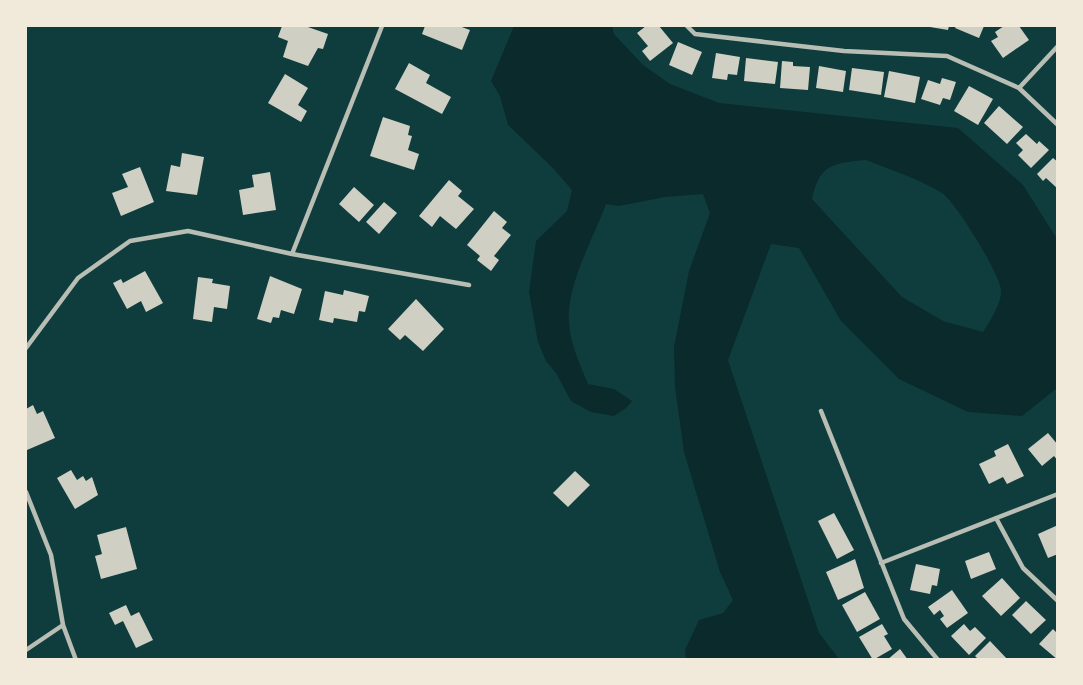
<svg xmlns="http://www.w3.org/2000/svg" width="1083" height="685" viewBox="0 0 1083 685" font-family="'Asap Condensed',sans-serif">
  <rect width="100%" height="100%" fill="#0f3d3e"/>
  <path fill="#0a2a2b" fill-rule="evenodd" d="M514,26H612L614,34L643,65L670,84L719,103L958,128L1023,185L1057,239V388L1022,416L968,412L899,379L841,321L799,248L771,244L728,360L819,633L839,659H686L685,650L699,620L723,613L733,600L720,572L684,452L675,387L674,347L689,271L710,213L703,194L665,197L619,206L606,204C593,239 566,286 569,322C570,344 580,364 588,384L614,389L632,401L626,408L614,416L591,412L571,401L556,373L546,361L538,342L529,292L536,241L567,211L572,190L552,167L508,125L500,96L491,81ZM866,160C891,170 919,179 942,193C955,201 1000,274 1001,290C1002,303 990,321 983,332L943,321L902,297L812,199C819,164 834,163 866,160Z"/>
  <path fill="#cfcfc3" d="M282,26H305L328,34L323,49L318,48L308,66L283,57L288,41L278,37Z
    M425,26H459L470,30L462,50L422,34Z
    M646,26H659L673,43L650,61L642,51L648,46L637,33Z
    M924,26H949L948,30Z
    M956,26H984L979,38L955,28Z
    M1004,26H1019L1029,40L1003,58L991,41L998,37L995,32Z
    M678,42L702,52L692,75L669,65Z
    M716,53L740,57L737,75L728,74L727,80L712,78Z
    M746,58L778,62L775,84L744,81Z
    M782,61L793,62V66L810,67L808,90L780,88Z
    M409,63L430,75L426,83L451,97L442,114L395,89Z
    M819,66L846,71L843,92L816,88Z
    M852,68L884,72L881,95L849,90Z
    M889,71L920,77L915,103L884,97Z
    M285,74L308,88L298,105L307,111L301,122L268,103Z
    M942,78L956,82L950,100L943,98L940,105L921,99L928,80L940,84Z
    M969,86L993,99L978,125L954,111Z
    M999,106L1023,127L1007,144L984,123Z
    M383,117L410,126L408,135L412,136L408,150L419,154L414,170L370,156Z
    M1026,134L1037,144L1039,141L1049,150L1031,168L1018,155L1023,150L1016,143Z
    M182,153L204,157L197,195L166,191L171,165L180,167Z
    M1053,158L1058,162V189L1046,178L1043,181L1037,174Z
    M140,167L154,202L121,216L112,193L128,187L122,174Z
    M270,172L276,210L243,215L239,190L254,187L252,175Z
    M449,180L462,191L458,196L474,209L456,229L440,216L432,227L419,216Z
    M354,187L374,205L359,222L339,204Z
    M384,202L397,213L379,234L366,222Z
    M494,211L507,222L502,228L511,235L494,256L499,260L491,271L477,260L480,256L467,245Z
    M145,271L163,303L146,312L141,301L127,309L113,283L121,279L123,283Z
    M270,276L302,289L294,314L281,310L279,318L273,317L271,323L257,319Z
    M198,277L213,279L212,283L230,286L227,309L214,307L212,322L193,319Z
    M344,290L369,296L365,312L359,311L357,322L334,318L333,323L319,320L325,291L343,295Z
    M416,299L444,329L423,351L405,335L400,340L388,329Z
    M33,405L37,414L43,411L55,438L27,450L26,409Z
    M1048,433L1058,445V461L1054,456L1042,466L1028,449Z
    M1008,444L1024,476L1007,484L1003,477L989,484L979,464L996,456L994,451Z
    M71,470L77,480L83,476L86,481L92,477L98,495L75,509L57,478Z
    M575,471L590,485L568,507L553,493Z
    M834,513L854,550L837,559L818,521Z
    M1058,525V554L1048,558L1038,534Z
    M126,527L137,569L101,579L95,556L102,554L97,535Z
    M989,552L996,569L971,579L965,561Z
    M855,559L864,588L838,600L826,572Z
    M916,564L940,569L937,586L932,585L930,594L910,590Z
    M1002,578L1020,598L1001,616L982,596Z
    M952,590L968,613L947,628L940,619L944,616L940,610L934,615L928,607Z
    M865,592L880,619L857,632L842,605Z
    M1026,601L1046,620L1031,634L1012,615Z
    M126,605L131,616L139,612L153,640L136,648L123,621L115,625L109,613Z
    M882,624L888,634L884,636L892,649L873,660L859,637Z
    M964,624L970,631L975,627L986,638L969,655L951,636Z
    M1053,629L1058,634V660L1039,644Z
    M990,641L1008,660H979L975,656Z
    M900,649L908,660H887Z"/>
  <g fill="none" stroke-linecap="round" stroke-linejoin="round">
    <path stroke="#b8beb3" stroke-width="4.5" d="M687,26L695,34L844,51L947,56L1019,88L1058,125
      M1019,88L1058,46
      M292,254L382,26
      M26,348L78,278L130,241L188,231L292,254L469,285
      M821,411L904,619L938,660
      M26,492L51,555L63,625L76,660
      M996,518L1023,568L1058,601
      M881,563L1058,494
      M26,650L63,625"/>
  </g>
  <rect width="1083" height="685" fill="none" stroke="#f1e9da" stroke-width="54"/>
</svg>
